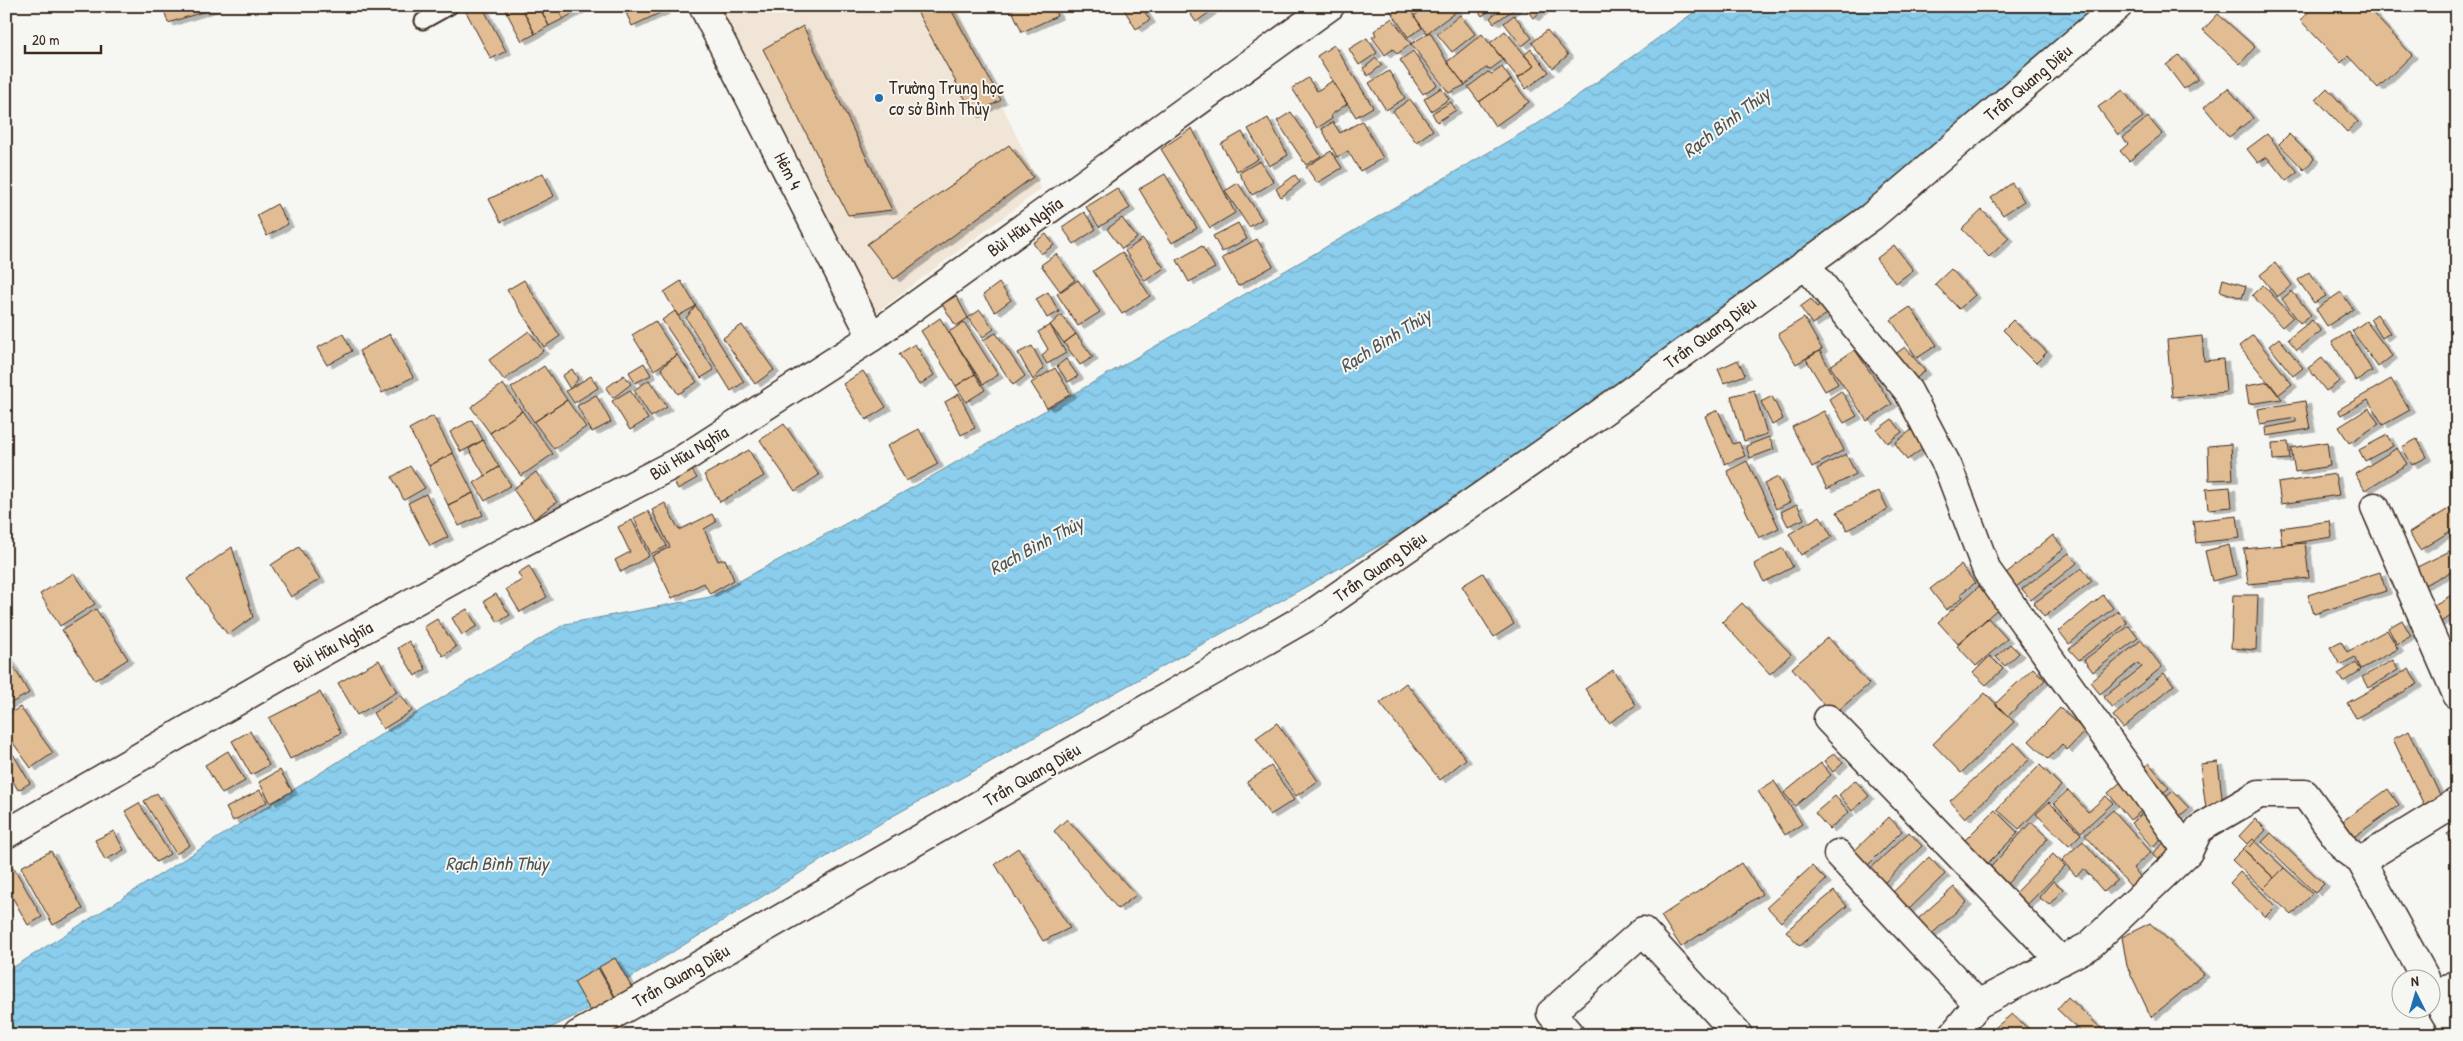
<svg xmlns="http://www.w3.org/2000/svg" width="2463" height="1041" viewBox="0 0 2463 1041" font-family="'Patrick Hand',sans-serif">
  <defs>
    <pattern id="water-waves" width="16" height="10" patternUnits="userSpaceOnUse" patternTransform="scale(1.25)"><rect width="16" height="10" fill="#8acdec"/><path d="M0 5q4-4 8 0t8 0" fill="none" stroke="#78b0ca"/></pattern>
    <filter id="shadow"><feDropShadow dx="5.5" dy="3" stdDeviation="0" flood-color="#0004"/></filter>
  </defs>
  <rect width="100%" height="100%" fill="#f6f6f2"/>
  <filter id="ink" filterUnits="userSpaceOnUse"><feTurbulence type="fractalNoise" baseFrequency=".02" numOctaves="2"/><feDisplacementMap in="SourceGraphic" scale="10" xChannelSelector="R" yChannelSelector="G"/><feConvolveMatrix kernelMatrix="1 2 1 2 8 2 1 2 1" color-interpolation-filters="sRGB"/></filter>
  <g filter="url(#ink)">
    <path fill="#f0e5d6" d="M711,6H956L1041,189L873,315Z"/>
    <path fill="url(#water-waves)" stroke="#6a8c9a" d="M1703,6H2113L1770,287L1580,410L1399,535L891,817L614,988L583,1012L536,1035H6V972L385,732L565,624L710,597L917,485L1539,123Z"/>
    <path fill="#e2bd93" stroke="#3b2a1e" filter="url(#shadow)" d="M163,6H214L215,8L168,23Z
      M467,6H482L506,51L491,59L464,8Z
      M503,6H521L535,34L522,41Z
      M521,6H539L549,26L535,34Z
      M539,6H556L563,19L549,26Z
      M556,6H577L579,10L563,19Z
      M623,6H661L664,11L632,26Z
      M914,6H949L1001,100L974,115Z
      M1015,6H1053L1057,16L1022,32L1011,8Z
      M1122,6H1141L1150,20L1136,29Z
      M1185,6H1207L1211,11L1196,22Z
      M1408,6L1422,28L1408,37L1388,7Z
      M1428,6H1453L1457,11L1427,33L1414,16Z
      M1475,6H1496L1482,16Z
      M1504,6H1519L1494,23L1490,18Z
      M1524,6H1548L1533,18Z
      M2315,6H2366L2412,55L2378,88L2348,56L2341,63L2300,20Z
      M2218,14L2255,47L2240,64L2203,30Z
      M1460,15L1475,34L1452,52L1437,34Z
      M1514,15L1532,38L1522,46L1504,23Z
      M1392,18L1411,44L1397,54L1393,49L1385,55L1372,37L1376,35L1374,31Z
      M803,26L892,210L848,215L763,49Z
      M1547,30L1568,55L1553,68L1532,43Z
      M1505,31L1534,66L1518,78L1490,43Z
      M1430,32L1447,62L1465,85L1449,93L1411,44Z
      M1482,34L1503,60L1491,69L1486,68L1465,85L1447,62Z
      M1367,38L1377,53L1359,65L1349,49Z
      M1334,45L1373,107L1356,117L1317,56Z
      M1531,49L1549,72L1526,89L1518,78L1534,66L1524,55Z
      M1413,51L1437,85L1423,94L1400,60Z
      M2179,55L2198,79L2184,89L2166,65Z
      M1376,58L1382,65L1368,76L1363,69Z
      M1502,67L1511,80L1479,102L1468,87L1488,72L1492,74Z
      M1389,71L1405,98L1386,110L1369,83Z
      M1308,78L1317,91L1332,81L1347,104L1331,115L1332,119L1317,128L1292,88Z
      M1511,80L1529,102L1495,126L1479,102Z
      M1441,88L1449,99L1431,111L1424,99Z
      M2228,88L2253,118L2229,137L2204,107Z
      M2327,88L2358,122L2347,132L2316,99Z
      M2123,90L2143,117L2118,135L2098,107Z
      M1410,99L1433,130L1416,142L1393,111Z
      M1451,102L1456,110L1437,122L1432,113Z
      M1291,112L1321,156L1306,165L1277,121Z
      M2148,117L2162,134L2129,161L2120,151L2128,144L2123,138Z
      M1268,118L1288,155L1269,166L1248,129Z
      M1362,121L1383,158L1360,171L1348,151L1337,157L1322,129L1333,122L1340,133Z
      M1192,128L1235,213L1210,228L1161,149Z
      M1242,132L1258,159L1237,171L1221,144Z
      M2267,134L2298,172L2286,181L2267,157L2258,163L2247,149Z
      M2289,134L2314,159L2304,170L2279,144Z
      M1009,145L1033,177L894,279L867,244Z
      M1331,151L1342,168L1317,183L1306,167Z
      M1260,161L1274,182L1252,195L1239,173Z
      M543,173L554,196L501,222L489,199Z
      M1165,174L1197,228L1172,243L1139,189Z
      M1295,175L1300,182L1281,197L1276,189Z
      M1238,183L1262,219L1249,227L1225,191Z
      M2012,183L2024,201L2003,215L1991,198Z
      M1117,188L1130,208L1099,227L1086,207Z
      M277,204L288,224L267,236L257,215Z
      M1982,210L2009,238L1989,257L1962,229Z
      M1084,212L1096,229L1074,244L1062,227Z
      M1122,218L1137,238L1122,249L1107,229Z
      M1238,223L1247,239L1222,252L1213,236Z
      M1046,234L1054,245L1041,254L1033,243Z
      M1143,239L1164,268L1145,281L1125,251Z
      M1257,239L1273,266L1238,286L1222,258Z
      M1894,245L1913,270L1896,283L1876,259Z
      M1202,246L1215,268L1189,282L1177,260Z
      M1122,252L1150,296L1122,314L1093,271Z
      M1056,254L1075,280L1060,291L1041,265Z
      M2275,263L2292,285L2277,297L2260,275Z
      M1951,269L1975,295L1959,309L1935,284Z
      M2309,272L2326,296L2314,303L2298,280Z
      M2223,279L2246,286L2242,298L2220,291Z
      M524,280L560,336L544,347L507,290Z
      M1078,280L1100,312L1078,326L1057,294Z
      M681,281L696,306L678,316L664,292Z
      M999,283L1011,300L995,312L983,295Z
      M2263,285L2293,317L2282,327L2252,295Z
      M2292,291L2311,315L2300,323L2282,299Z
      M1048,292L1059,312L1047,318L1036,299Z
      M2341,292L2353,309L2327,326L2316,309Z
      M956,296L968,318L956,326L942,304Z
      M1811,299L1817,308L1824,303L1830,312L1812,324L1800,307Z
      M696,306L744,382L731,391L686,318Z
      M1910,307L1937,345L1917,358L1891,320Z
      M980,310L994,329L983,337L968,318Z
      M675,311L714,370L701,378L662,320Z
      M2377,314L2390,333L2382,338L2370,319Z
      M1061,315L1076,334L1064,343L1050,325Z
      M940,318L975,374L956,386L921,331Z
      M1804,318L1822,349L1796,364L1778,334Z
      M2013,320L2047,352L2036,363L2003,330Z
      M2312,320L2321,331L2297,350L2288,339Z
      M655,321L677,355L654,370L632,335Z
      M2366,321L2392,356L2378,367L2352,331Z
      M964,322L998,375L983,384L949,332Z
      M742,325L774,370L755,384L723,338Z
      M1050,325L1066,353L1047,364L1042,356L1048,349L1038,332Z
      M529,331L543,351L504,380L489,360Z
      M2349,332L2372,371L2356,381L2332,342Z
      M996,333L1025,376L1013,385L983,340Z
      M343,334L352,351L327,365L317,348Z
      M390,334L413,377L382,393L359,351Z
      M1076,334L1093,357L1080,365L1064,343Z
      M2253,335L2292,384L2278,395L2239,346Z
      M2202,336L2204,361L2223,359L2226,392L2172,397L2167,340Z
      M2279,338L2303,368L2293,376L2269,346Z
      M915,344L934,375L919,385L899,354Z
      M1032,346L1044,368L1033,380L1018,353Z
      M1905,347L1925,371L1914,380L1894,355Z
      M1855,350L1892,404L1867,421L1830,366Z
      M1820,351L1838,384L1825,391L1806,359Z
      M677,355L697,382L678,394L661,368Z
      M2322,358L2340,381L2326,391L2308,368Z
      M1066,359L1078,376L1068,382L1057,366Z
      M1738,360L1745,375L1724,383L1718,369Z
      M644,363L651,375L635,383L629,372Z
      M544,366L567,400L534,422L511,388Z
      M1055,368L1071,394L1047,408L1031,383Z
      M572,369L578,379L570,389L562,376Z
      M863,371L886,407L866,420L843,384Z
      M975,374L985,390L966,402L956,386Z
      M624,375L631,384L613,398L606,388Z
      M591,376L598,388L574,403L566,391Z
      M2391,379L2410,410L2383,425L2368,400L2341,415L2338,410Z
      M649,380L667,407L651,417L634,390Z
      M2269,382L2282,399L2249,404L2246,386Z
      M503,384L522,411L490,433L471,407Z
      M630,390L648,419L630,430L612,401Z
      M1754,390L1767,434L1744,441L1731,396Z
      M1841,391L1857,416L1844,423L1829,399Z
      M959,394L975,428L961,435L945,402Z
      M596,395L611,422L592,432L577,406Z
      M1772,396L1783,419L1772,425L1761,402Z
      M567,400L586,427L554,449L534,422Z
      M2305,401L2310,429L2266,436L2265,428L2296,422V418L2260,424L2258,409Z
      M2369,408L2379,424L2349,443L2339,427Z
      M1718,410L1733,444L1739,442L1745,456L1725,464L1705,416Z
      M522,411L553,454L521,476L490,433Z
      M1824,411L1844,450L1812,467L1792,427Z
      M433,416L453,453L429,466L409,429Z
      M1892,419L1902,432L1887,443L1877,430Z
      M472,420L483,440L461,452L450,432Z
      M784,424L819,475L795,491L760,440Z
      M1919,424L1932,442L1907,460L1895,443Z
      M919,429L938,464L906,481L887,446Z
      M2387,435L2393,446L2365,461L2359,450Z
      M1769,437L1774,449L1750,458L1746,446Z
      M2417,439L2427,457L2412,465L2402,447Z
      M483,440L499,467L485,476L469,449Z
      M2288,442L2290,459L2273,460L2272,443Z
      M2327,442L2330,466L2295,472L2291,448Z
      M2231,444L2233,479L2209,480L2208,446Z
      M2397,448L2407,464L2365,490L2355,474Z
      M749,450L764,476L720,502L704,475Z
      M453,453L473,493L448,505L429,466Z
      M1846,454L1856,474L1827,489L1817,469Z
      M1747,461L1779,528L1759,538L1727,471Z
      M410,466L425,488L404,500L392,477Z
      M499,467L511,485L485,501L474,483Z
      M690,467L697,478L678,489L672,478Z
      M536,472L557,502L534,519L513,489Z
      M2335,474L2339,495L2281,504L2278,483Z
      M1778,477L1790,502L1776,509L1764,484Z
      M2230,487L2232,507L2208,509L2206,489Z
      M1879,491L1888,509L1847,530L1837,512Z
      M473,493L483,515L459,526L448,505Z
      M426,494L448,537L430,546L408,503Z
      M665,503L679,530L712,514L716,522L704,529L718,561L725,559L734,580L710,594L704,583L672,598L652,556L670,547L652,510Z
      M1797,504L1804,519L1788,526L1781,512Z
      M2450,508L2457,519V527L2420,550L2409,533Z
      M648,511L667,546L651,554L634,518Z
      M1820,516L1832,537L1801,555L1789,534Z
      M2237,516L2240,538L2196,543L2193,521Z
      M632,520L649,556L621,572L615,560L630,552L618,527Z
      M2330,521L2332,537L2282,545L2280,528Z
      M2053,535L2064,549L2016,587L2005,574Z
      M2305,543L2309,578L2248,584L2244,549Z
      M2229,545L2236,575L2212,581L2205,551Z
      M232,547L253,617L228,635L187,579Z
      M299,547L320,579L291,597L271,565Z
      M1783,548L1793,567L1764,582L1754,564Z
      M2450,551L2457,564V569L2418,588L2409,571Z
      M2069,553L2077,563L2031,600L2022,589Z
      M1961,565L1975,583L1960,594L1963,597L1946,610L1930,589Z
      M529,566L547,597L520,612L506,589L522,580L518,573Z
      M2082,568L2092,581L2044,617L2034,603Z
      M2380,572L2386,591L2314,614L2308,595Z
      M74,573L95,604L60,626L40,594Z
      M1483,573L1514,624L1494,637L1462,586Z
      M1984,582L2003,604L1958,644L1938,622Z
      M2457,592V613L2435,625L2427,609Z
      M496,594L510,615L498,622L484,601Z
      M2103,595L2113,608L2069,644L2059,631Z
      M2233,595H2258L2256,650L2231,648Z
      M1742,603L1791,654L1770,674L1722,622Z
      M96,609L128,659L95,680L62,630Z
      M467,609L477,626L462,635L452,618Z
      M2118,611L2127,623L2079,660L2069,649Z
      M1988,618L2007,639L1976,666L1957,646Z
      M437,619L456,647L443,656L424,627Z
      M2402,620L2411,636L2397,644L2388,628Z
      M2129,626L2138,638L2093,672L2084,660Z
      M2387,630L2398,649L2361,669L2355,657L2340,665L2330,647L2341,641L2347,652Z
      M1828,637L1869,684L1833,715L1792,668Z
      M2141,640L2162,667L2112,708L2104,697L2142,667L2138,663L2100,694L2090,682Z
      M409,641L426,669L415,676L398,648Z
      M2010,644L2019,653L2005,666L1996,657Z
      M6,654L29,693L6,706Z
      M1990,656L2003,669L1986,685L1973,673Z
      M379,660L397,692L357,715L338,683Z
      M2393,660L2398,670L2368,688L2362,677Z
      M2356,663L2361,670L2343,682L2338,674Z
      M2033,668L2045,680L2008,716L1995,704Z
      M2409,669L2418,684L2356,718L2347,703Z
      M1613,670L1636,705L1609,723L1585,689Z
      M2164,673L2174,685L2123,728L2113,716Z
      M1406,683L1466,759L1440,780L1380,703Z
      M320,692L341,733L290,759L269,718Z
      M1985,693L2014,722L1961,773L1933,744Z
      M401,695L412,711L383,729L373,713Z
      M20,707L53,753L31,768L6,733V716Z
      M2060,708L2085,731L2067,750L2062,744L2048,759L2029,741Z
      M1277,723L1318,781L1296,796L1256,738Z
      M250,731L269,765L251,775L232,741Z
      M2409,731L2441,797L2424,805L2393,739Z
      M2014,742L2030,759L1965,818L1950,801Z
      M228,751L245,781L222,794L205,765Z
      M1835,753L1843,763L1833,772L1824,761Z
      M13,754L30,783L18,790L6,769V758Z
      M2218,762L2223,806L2206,808L2200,764Z
      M1821,763L1831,775L1795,806L1784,793Z
      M2149,763L2169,788L2156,798L2136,774Z
      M2040,765L2061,786L2019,829L1997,809Z
      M1271,766L1294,800L1270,815L1247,782Z
      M280,770L292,791L271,803L259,782Z
      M1855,780L1869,796L1852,811L1839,795Z
      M1774,781L1802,824L1785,835L1758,791Z
      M2122,781L2144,809L2130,820L2108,793Z
      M2388,789L2399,805L2348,841L2337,825Z
      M260,790L267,802L233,821L226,808Z
      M2068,790L2088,812L2106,796L2113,803L2081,832L2054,803Z
      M2173,791L2189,808L2174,821L2159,804Z
      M157,793L190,845L176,854L144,801Z
      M1835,796L1849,812L1829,829L1815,813Z
      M2049,802L2081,834L2069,846L2036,814Z
      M139,803L170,854L156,862L125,811Z
      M1995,810L2018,833L1979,872L1962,843Z
      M2113,810L2151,852L2133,868L2144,881L2134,890L2085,835Z
      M2142,814L2162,838L2152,847L2131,823Z
      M1889,817L1902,831L1862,871L1848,857Z
      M1067,819L1136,895L1118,909L1054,831Z
      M2255,819L2266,830L2250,847L2239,836Z
      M2031,822L2048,838L2006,885L1988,870Z
      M2457,828V849L2447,834Z
      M114,831L124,850L105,860L95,840Z
      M1909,832L1922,846L1883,884L1869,870Z
      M2271,833L2324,884L2315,893L2262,842Z
      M2253,839L2284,868L2274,878L2243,849Z
      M2167,840L2176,849L2161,863L2152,854Z
      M2083,841L2117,880L2104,892L2084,869L2076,876L2062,860Z
      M1018,848L1070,928L1043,941L995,864Z
      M2243,849L2274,878L2263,889L2232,860Z
      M51,851L83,909L53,925L21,867Z
      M2053,854L2065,866L2020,912L2008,900Z
      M1929,857L1945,874L1902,916L1886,899Z
      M1741,863L1762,894L1681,947L1661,916Z
      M1812,866L1826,880L1781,922L1767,907Z
      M14,868L42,917L28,925L6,886V872Z
      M2284,868L2312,893L2292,915L2263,889Z
      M2240,872L2276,906L2265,917L2230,883Z
      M2053,881L2063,889L2049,905L2039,897Z
      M1954,887L1967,902L1925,940L1911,925Z
      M1834,891L1847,906L1800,946L1786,931Z
      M2150,923L2204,974L2151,1017L2127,966L2122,937Z
      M615,958L632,988L616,998L599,967Z
      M598,968L619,1005L595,1019L574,982Z
      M2068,997L2108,1035H2084L2057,1009Z
      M2012,1014L2035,1035H1995L1991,1031Z
      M622,1028L626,1035H607Z"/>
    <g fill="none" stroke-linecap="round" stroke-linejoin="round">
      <g stroke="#3b2a1e" stroke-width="19">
        <path id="service" d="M423,21L450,6"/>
      </g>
      <g stroke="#3b2a1e" stroke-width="31">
        <path id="minor" d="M703,6L872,337
          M1805,264L1908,391L1948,467L1987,571L2188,852
          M2375,507L2457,695
          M1828,719L2061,961
          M1838,854L1978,1004
          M2361,861L2457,802
          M2430,988L2457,1033
          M2435,997L2457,984
          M1570,1035L1551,1013L1643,931L1738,1035
          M1953,1035L1978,1004L2089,946L2188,852L2199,829L2259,794H2305L2346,850L2361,861L2425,978"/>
      </g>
      <g stroke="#3b2a1e" stroke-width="31">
        <path id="tertiary" d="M578,1035L1312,614L1591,420L1871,217L2118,6"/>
      </g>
      <g stroke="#3b2a1e" stroke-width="31">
        <path id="secondary" d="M6,834L310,659L492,558L680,461L872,337L1330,6"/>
      </g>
      <use href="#service" stroke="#f6f6f2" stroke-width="15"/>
      <use href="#minor" stroke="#f6f6f2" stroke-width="28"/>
      <use href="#tertiary" stroke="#f6f6f2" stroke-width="28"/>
      <use href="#secondary" stroke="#f6f6f2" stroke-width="28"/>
    </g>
  </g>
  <circle fill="#1f6fb2" stroke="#f6f6f2" stroke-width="2" cx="879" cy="98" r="5"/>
  <g text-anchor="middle" stroke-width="4" stroke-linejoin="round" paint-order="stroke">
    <g font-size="18" fill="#3b2a1e" stroke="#f6f6f2">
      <text transform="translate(2028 83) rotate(-40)" y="6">Trần Quang Diệu</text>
      <text transform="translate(788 171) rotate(63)" y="6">Hẻm 4</text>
      <text transform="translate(1025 227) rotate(-36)" y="6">Bùi Hữu Nghĩa</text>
      <text transform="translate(1710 333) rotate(-36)" y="6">Trần Quang Diệu</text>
      <text transform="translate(689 453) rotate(-31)" y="6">Bùi Hữu Nghĩa</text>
      <text transform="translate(1380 567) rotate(-35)" y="6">Trần Quang Diệu</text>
      <text transform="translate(333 647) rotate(-29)" y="6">Bùi Hữu Nghĩa</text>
      <text transform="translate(1032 775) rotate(-30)" y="6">Trần Quang Diệu</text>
      <text transform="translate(681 976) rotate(-30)" y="6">Trần Quang Diệu</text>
    </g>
    <g font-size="18" fill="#3b2a1e" stroke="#f6f6f2" text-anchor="start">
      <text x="889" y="94">Trường Trung học<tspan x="889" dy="21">cơ sở Bình Thủy</tspan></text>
    </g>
    <g font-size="19" font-style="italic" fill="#4f5352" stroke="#f6f6f2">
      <text transform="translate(1726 122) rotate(-37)" y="7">Rạch Bình Thủy</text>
      <text transform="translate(1385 340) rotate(-32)" y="7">Rạch Bình Thủy</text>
      <text transform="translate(1036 545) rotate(-28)" y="7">Rạch Bình Thủy</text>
      <text x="497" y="870">Rạch Bình Thủy</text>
    </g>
  </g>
  <rect width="2463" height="1041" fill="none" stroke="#f6f6f2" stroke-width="25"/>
  <rect x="12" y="12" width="2438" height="1016" fill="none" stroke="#3b2a1e" stroke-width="2" filter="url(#ink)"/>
  <g transform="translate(2416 994) rotate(355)"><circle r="24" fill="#f6f6f2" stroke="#aba49d"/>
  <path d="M0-4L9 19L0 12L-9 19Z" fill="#1f6fb2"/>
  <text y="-8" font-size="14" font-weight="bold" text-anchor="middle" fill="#3b2a1e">N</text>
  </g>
  <path d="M25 45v8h76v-8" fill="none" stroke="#3b2a1e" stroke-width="2.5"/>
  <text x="32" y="45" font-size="15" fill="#3b2a1e" stroke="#f6f6f2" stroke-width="4" paint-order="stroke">20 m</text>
</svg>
